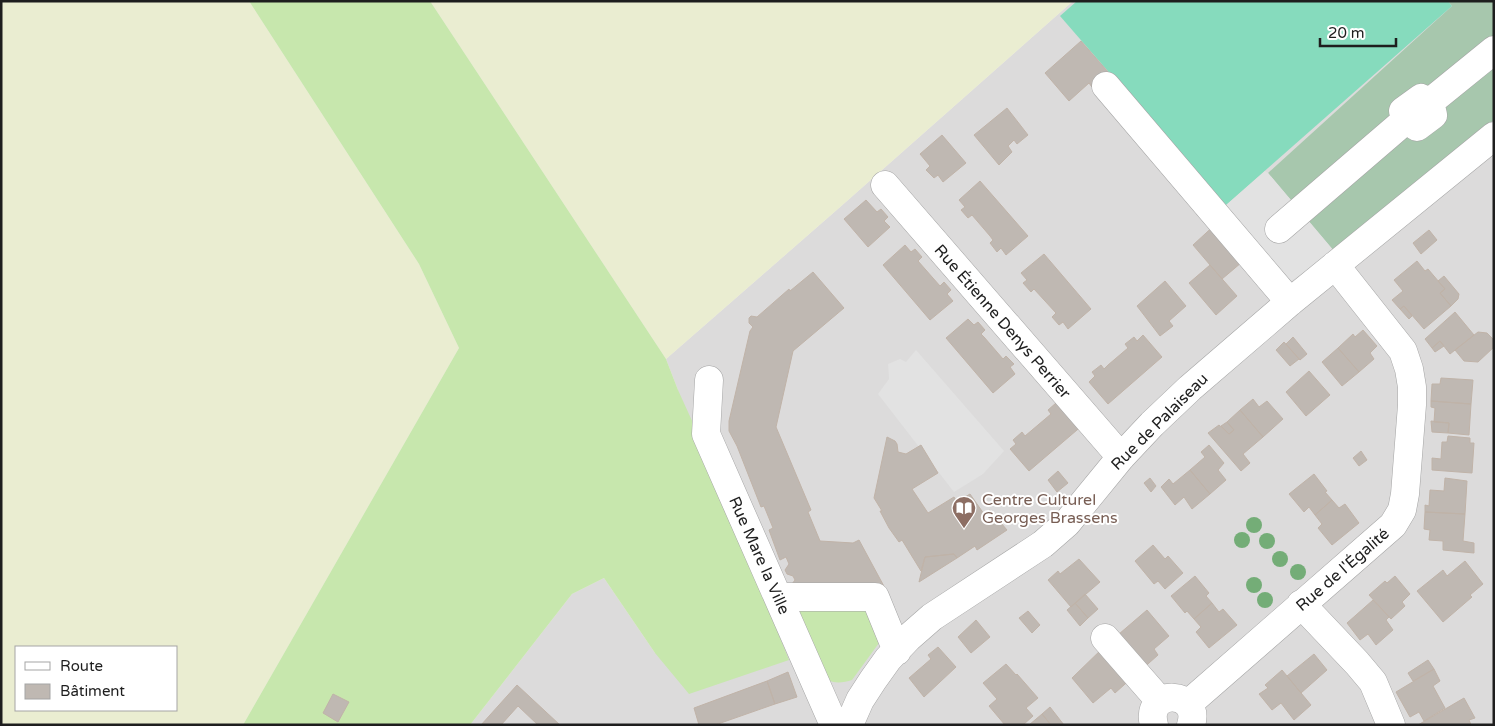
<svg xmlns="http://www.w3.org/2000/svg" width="1495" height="726" viewBox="0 0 1495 726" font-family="'Varela Round',sans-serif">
  <rect width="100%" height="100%" fill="#efece5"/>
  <path fill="#dcdbdb" d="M1073,1H1494V725H470L572,594L604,578L655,653L678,390L666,359L839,208Z"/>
  <path fill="#eaedd1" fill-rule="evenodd" d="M1,1H249L419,264L459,348L243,725H1ZM16,647H176V710H16Z
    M430,1H1073L839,208L666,359Z"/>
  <path fill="#c7e7ad" d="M249,1H430L666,359L678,390L714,469L789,660L689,694L655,653L604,578L572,594L470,725H243L459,348L419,264Z
    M864,603L879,643L852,680C843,683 834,684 826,679L796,606Z"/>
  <path fill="#a7c7ad" d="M1448,1H1494V120L1334,251L1268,173L1452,6Z"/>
  <path fill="#86dbbd" d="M1077,1H1448L1452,6L1225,206L1060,16Z"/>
  <path fill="#e2e2e2" d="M1265,171L1268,173L1334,251L1287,284L1225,206Z
    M916,350L1004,451L983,474L954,492L878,394L889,379L888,364L900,359L906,362Z"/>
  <path fill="#bfb8b2" stroke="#c0b3a8" d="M1081,41L1109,73L1092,87L1089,83L1069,101L1045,73Z
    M1007,108L1028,135L1017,144L1014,140L1008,146L1012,152L999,165L974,135Z
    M942,135L966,163L943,182L938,175L934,178L926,170L930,166L920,154Z
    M980,181L1028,236L1006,255L1001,248L997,252L990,243L993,240L990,236L972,215L968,218L961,210L965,207L959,200Z
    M866,200L877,212L881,209L888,217L884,221L890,227L868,247L844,219Z
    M1218,222L1248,257L1222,279L1193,245Z
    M1429,230L1437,240L1421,254L1413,243Z
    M905,245L911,252L915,249L922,257L918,261L940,286L944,282L951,290L947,294L953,301L930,320L883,265Z
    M1044,254L1091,309L1068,329L1063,322L1059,325L1052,317L1056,313L1034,289L1031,292L1023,283L1027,280L1021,273Z
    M1417,261L1425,271L1428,269L1445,289L1440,293L1451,306L1424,329L1404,306L1400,309L1392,300L1403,291L1394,280Z
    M1210,265L1237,296L1216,315L1189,283Z
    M813,272L844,308L793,351L776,427L811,510L808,512L820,541L853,543L859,540L886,590L792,584L795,580L793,576L787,574L785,570L789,564L786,557L780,560L769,530L773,528L764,506L761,507L737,446L729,431V421L750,331L753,327L749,323V318L751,316L757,317L789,289L790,291Z
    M1444,276L1459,294L1458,299L1451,306L1440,293L1445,289L1438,281Z
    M1165,281L1186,306L1169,321L1173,326L1160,336L1137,306Z
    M1404,306L1412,316L1409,319L1400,309Z
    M1455,312L1474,335L1450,354L1440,341L1432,348L1425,339Z
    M968,319L974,325L978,322L985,330L981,334L984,337L1003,359L1006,356L1014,364L1010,367L1015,374L993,393L946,338Z
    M1363,330L1377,346L1370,353L1374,359L1359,372L1338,348L1353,334L1355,337Z
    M1478,332L1487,333L1494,340V347L1478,362L1464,361L1455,350Z
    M1143,335L1162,357L1108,404L1089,382L1095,376L1092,372L1101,365L1104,369L1108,365L1128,348L1125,344L1134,337L1137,341Z
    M1293,337L1307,354L1300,360L1286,344Z
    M1440,341L1444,346L1435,352L1432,348Z
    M1284,342L1299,359L1290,366L1276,350Z
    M1338,348L1359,372L1342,386L1322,362Z
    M1309,371L1330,395L1306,416L1286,392Z
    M1441,378L1473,380L1471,404L1431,401L1432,384H1440Z
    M1253,399L1259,407L1267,401L1283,419L1263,437L1240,410Z
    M1431,401L1471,404L1469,435L1448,433L1449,423L1434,422L1435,408L1431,407Z
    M1065,402L1084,424L1029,471L1010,449L1016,444L1013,440L1022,432L1025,436L1051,414L1048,410L1056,403L1059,407Z
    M1240,410L1263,437L1243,454L1250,463L1241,471L1208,433L1219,425L1229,434L1234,430L1227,422Z
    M1431,421L1449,423L1448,433L1432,432Z
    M1227,422L1234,430L1229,434L1221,426Z
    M1448,436L1470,438V443H1474L1472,473L1432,470V458L1441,459L1442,442H1447Z
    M887,437L895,441L897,444L898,452L906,454L921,445L938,473L912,489L928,513L954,497L957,502L970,494L984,514L990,510L1007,530L977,550L975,546L957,558L954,554L925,557L921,571L902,540L899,542L889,528L880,511H882L874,498Z
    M1209,445L1224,463L1218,470L1226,480L1210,494L1190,470L1205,457L1201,452Z
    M1361,451L1367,460L1359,466L1353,458Z
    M1190,470L1210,494L1192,509L1184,497L1175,505L1161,487L1169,479L1173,484Z
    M1058,471L1068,483L1057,492L1048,480Z
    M1314,474L1327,491L1325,492L1332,500L1315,515L1309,507L1304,512L1289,494Z
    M1150,478L1156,486L1151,492L1144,483Z
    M1445,478L1467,481L1465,514L1425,512V505L1429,506L1430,490L1444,491Z
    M1332,500L1339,508L1345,504L1359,523L1332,545L1318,528L1322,524L1315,515Z
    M1425,512L1465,514L1463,541L1474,543V553L1443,550V541L1429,540L1430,530L1424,529Z
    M1153,545L1165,559L1168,556L1183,573L1165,589L1158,581L1154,584L1135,561Z
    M954,554L957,558L919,582L925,557Z
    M1079,559L1100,582L1071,607L1048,580L1058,571L1060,574Z
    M1465,561L1483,584L1470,595L1472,597L1443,622L1417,591L1443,570L1447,576Z
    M1195,576L1209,593L1206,596L1212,603L1194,619L1187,611L1185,613L1171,596Z
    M1395,576L1410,594L1402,602L1405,606L1391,619L1369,595L1385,581L1387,583Z
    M1085,594L1098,609L1088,618L1075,603Z
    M1373,600L1389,617L1386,620L1393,630L1376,645L1368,634L1360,640L1347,623Z
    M1075,603L1088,618L1080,626L1067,610Z
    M1212,603L1219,612L1223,609L1237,625L1209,648L1196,632L1201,627L1194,619Z
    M1147,610L1169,636L1154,649L1158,655L1140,671L1112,640Z
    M1028,611L1040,625L1032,633L1019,618Z
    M976,620L990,637L971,653L958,637Z
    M1106,645L1134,676L1115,693L1111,688L1093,703L1072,678Z
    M938,647L956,667L924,697L909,678L931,659L928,655Z
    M1314,654L1327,670L1301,693L1287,676Z
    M1428,660L1434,669L1413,681L1408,673Z
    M1006,664L1016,675L1017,674L1038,698L1026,708L1033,716L1023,725H1005L989,706L997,699L983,683Z
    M1434,669L1440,681L1433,686L1445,708L1424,721L1419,712L1410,717L1396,692Z
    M1282,670L1311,705L1294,720L1281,703L1272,710L1259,694L1268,688L1265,685Z
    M788,672L797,697L775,704L767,681Z
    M767,681L775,704L715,725H699L694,708Z
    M517,685L560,725H538L518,706L501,725H481Z
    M333,694L349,702L338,722L323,713Z
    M1464,698L1475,718L1469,720L1471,725H1418Z
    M1050,707L1064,725H1051L1042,714Z
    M1042,714L1051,725H1029Z"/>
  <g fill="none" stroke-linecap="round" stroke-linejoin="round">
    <g stroke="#a5a5a5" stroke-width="29">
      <path id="minor" d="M1106,86L1290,302
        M1421,98L1430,102L1433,115L1417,127L1407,119L1403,111Z
        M1430,102L1494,50
        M885,185L1121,457
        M1279,229L1407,119
        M709,380L706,434L834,725
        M779,597H875L897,651
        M1301,604L1357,663L1373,682L1391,725
        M1105,638L1160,701
        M1188,704L1393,525L1402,510L1405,494L1412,405V387L1409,369L1403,351L1335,265
        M849,725L860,700L873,680L888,659L908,638L932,617L1043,544L1067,523L1121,457L1152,424L1190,388L1290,302L1494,136
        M1154,725C1144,687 1202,690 1191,725"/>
    </g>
    <use href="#minor" stroke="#fff" stroke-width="28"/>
  </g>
  <g fill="#74ad77">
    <circle cx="1254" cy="525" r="8"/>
    <circle cx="1242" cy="540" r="8"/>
    <circle cx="1267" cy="541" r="8"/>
    <circle cx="1280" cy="559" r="8"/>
    <circle cx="1298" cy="572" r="8"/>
    <circle cx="1254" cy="585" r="8"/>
    <circle cx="1265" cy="600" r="8"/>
  </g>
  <defs>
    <g id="library-pin" transform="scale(1.25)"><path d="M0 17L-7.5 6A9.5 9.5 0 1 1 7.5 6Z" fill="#8d6e63" stroke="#fff"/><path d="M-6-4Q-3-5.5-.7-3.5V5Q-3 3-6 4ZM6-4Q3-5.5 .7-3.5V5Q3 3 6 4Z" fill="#fff"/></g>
  </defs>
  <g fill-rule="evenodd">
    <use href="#library-pin" x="964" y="508"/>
  </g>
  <g text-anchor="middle" stroke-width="4" stroke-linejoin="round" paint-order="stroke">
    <g font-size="16" fill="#1e1e1e" stroke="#fff">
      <text transform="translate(1003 321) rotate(49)" y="6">Rue Étienne Denys Perrier</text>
      <text transform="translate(1159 421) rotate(-45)" y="6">Rue de Palaiseau</text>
      <text transform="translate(760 555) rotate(66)" y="6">Rue Mare la Ville</text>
      <text transform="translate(1342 569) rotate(-41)" y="6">Rue de l'Égalité</text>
    </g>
    <g font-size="16" fill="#785e54" stroke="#fff" text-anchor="start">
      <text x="982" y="505">Centre Culturel<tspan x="982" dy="18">Georges Brassens</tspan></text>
    </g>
  </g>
  <rect width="1495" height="726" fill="none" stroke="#1e1e1e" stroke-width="5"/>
  <rect x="15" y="646" width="162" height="65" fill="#ffffff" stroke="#a5a5a5"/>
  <rect x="25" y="662" width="25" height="8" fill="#ffffff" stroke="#a5a5a5"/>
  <text x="60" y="671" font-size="15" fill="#1e1e1e">Route</text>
  <rect x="25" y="684" width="25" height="15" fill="#bfb8b2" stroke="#a5a5a5"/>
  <text x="60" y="696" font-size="15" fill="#1e1e1e">Bâtiment</text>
  <path d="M1320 38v8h76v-8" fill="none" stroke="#1e1e1e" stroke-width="2.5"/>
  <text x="1328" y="38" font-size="15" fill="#1e1e1e" stroke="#ffffff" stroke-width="4" paint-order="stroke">20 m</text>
</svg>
